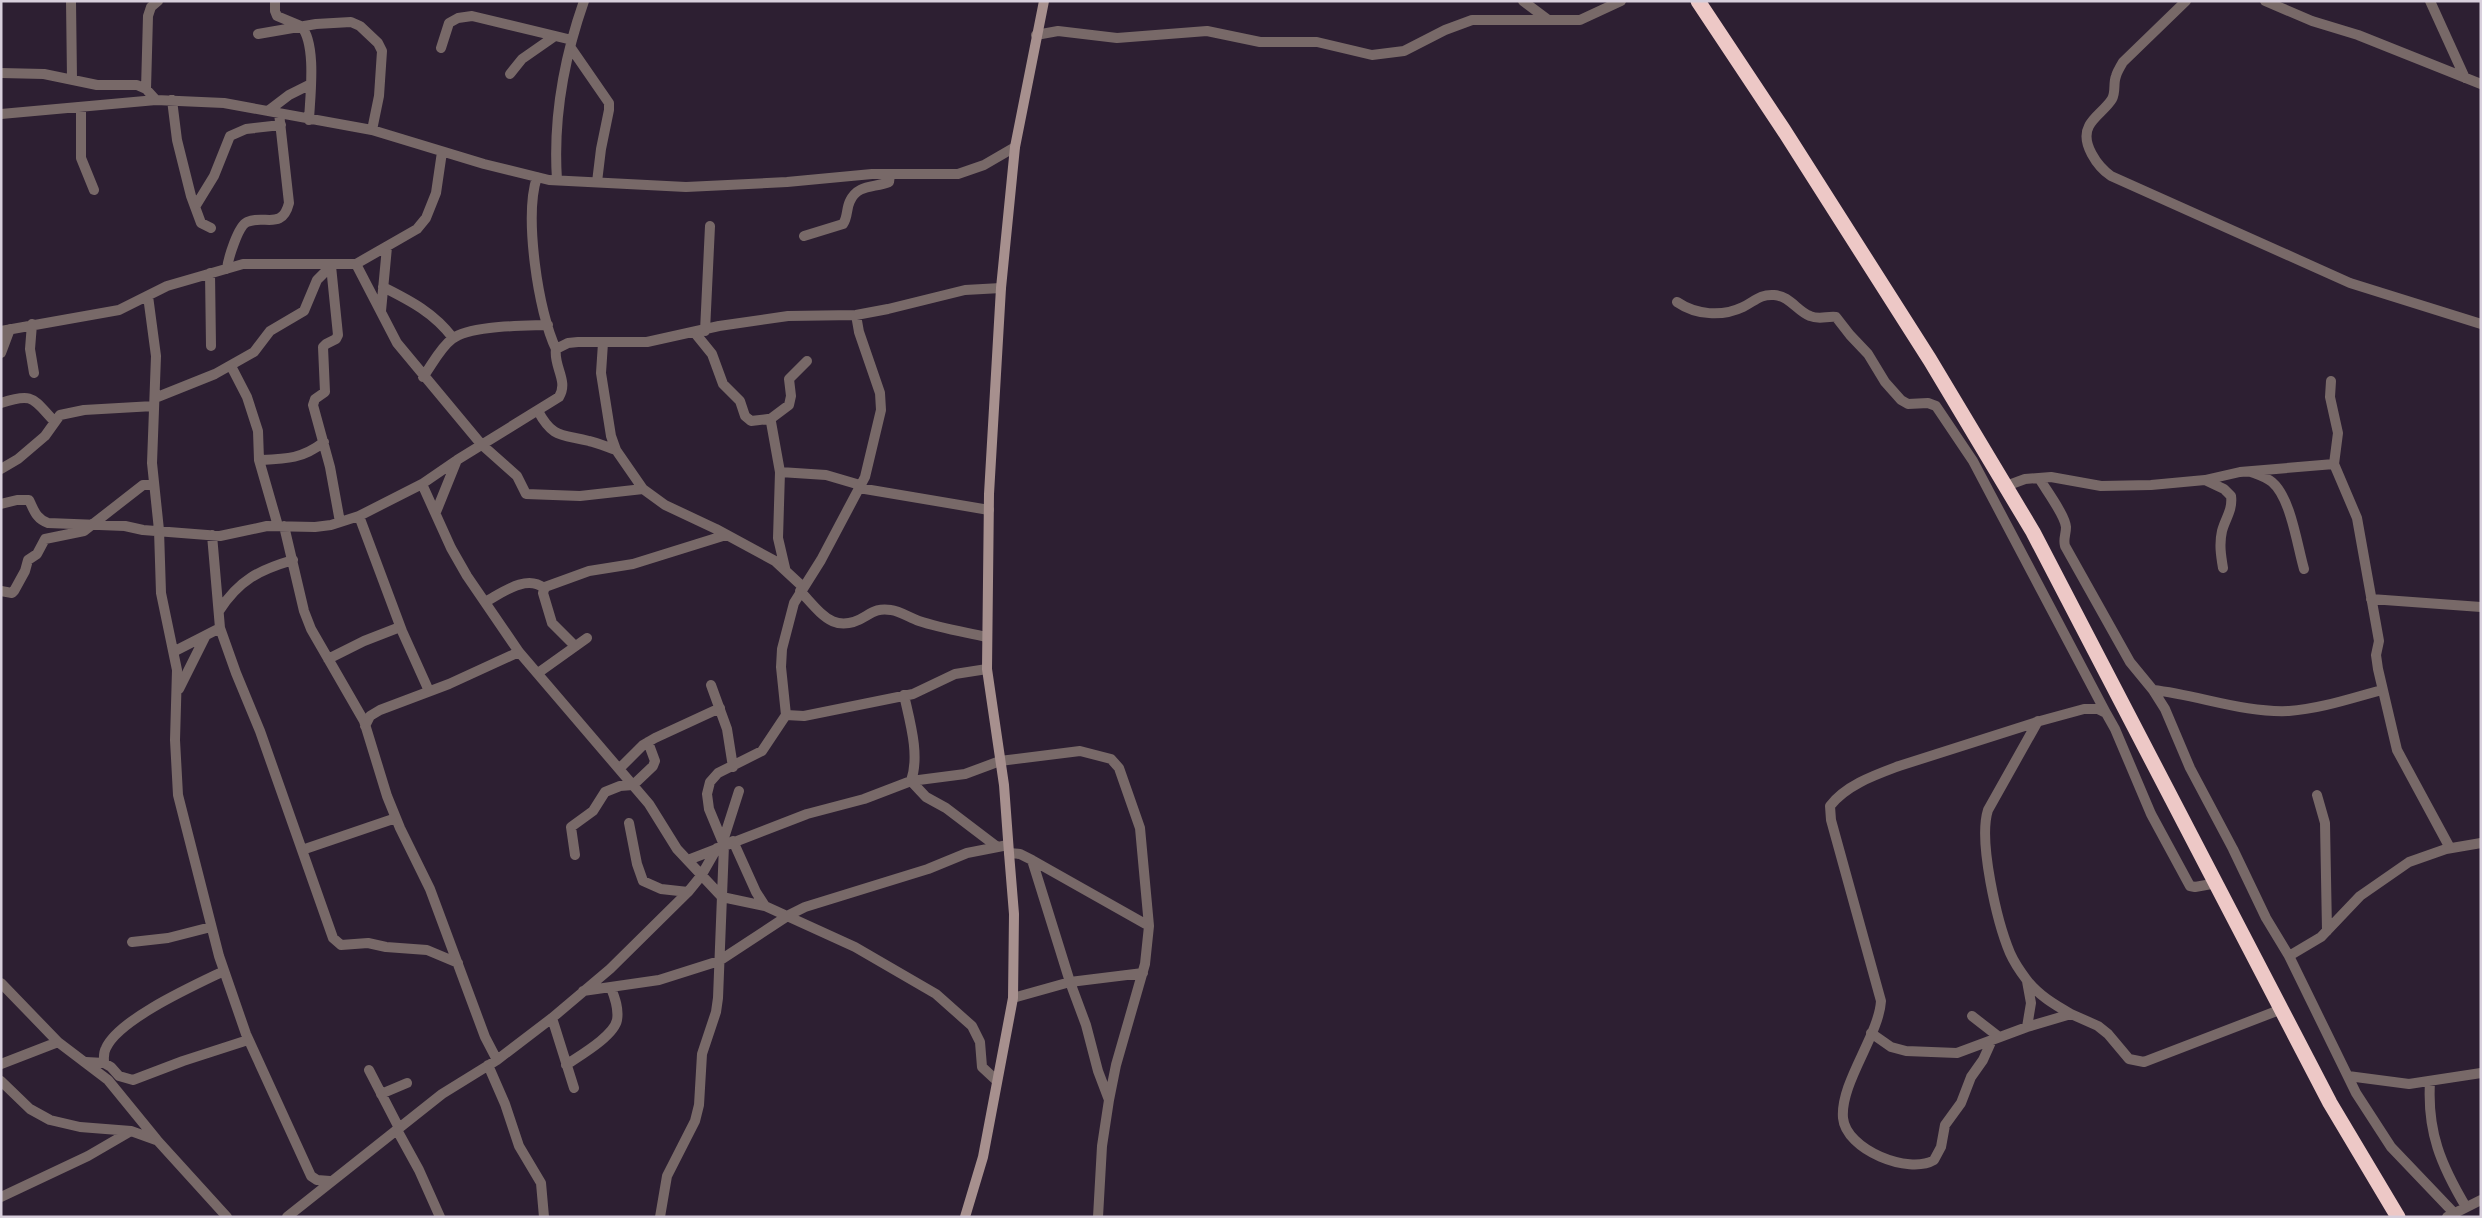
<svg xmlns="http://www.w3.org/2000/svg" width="2482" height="1218" viewBox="0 0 2482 1218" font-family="Rubik,sans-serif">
  <rect width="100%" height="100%" fill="#2d1f32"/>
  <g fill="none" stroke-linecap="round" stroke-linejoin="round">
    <path stroke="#786968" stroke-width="10" d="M71,1L72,79
      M275,1V11L277,16L301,26C317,44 310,97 309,120
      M1523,1L1547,19
      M2186,1L2123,62C2120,67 2117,72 2116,76C2113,84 2116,92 2112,99C2106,109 2094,116 2089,126C2080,143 2098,167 2111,176L2350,283L2481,324
      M2265,1L2312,21L2358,35L2481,84
      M2430,1L2465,78
      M258,34L316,24L351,22L360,26L378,43L382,51L379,96L372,130
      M1036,35L1058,31L1117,38L1207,31L1260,42H1317L1372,55L1404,51L1445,30L1472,20H1580L1621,1
      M441,48L449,23L458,18L472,16L572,40
      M571,48L609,103V110L601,149L597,182
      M1,73L44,74L97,85H137L146,89L156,100
      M510,74L522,59L555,36
      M146,89L148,16L151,7L158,1
      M172,100L177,140L191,196L201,223L211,228
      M81,108V158L94,190
      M268,111L289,95L311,84
      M1,114L156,100L224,103L372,130L484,164L549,180L686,187L787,182L872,174H958L984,165L1015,147
      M537,177C524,216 538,312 556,349
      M557,180C553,120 564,58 584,1
      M195,207L214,176L230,136L246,129L281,125
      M804,236L843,224C848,217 846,209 850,201C858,184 874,188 889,182L890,175
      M356,264L397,343L481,444L517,476L526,494L580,496L643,489
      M331,266L338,335L336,339L326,344L323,347L325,392L315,399L313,405L330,467L340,522
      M227,269C228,259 238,226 247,222C264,214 282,231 289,203L279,113
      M210,273L211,346
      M383,287C411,301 434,313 453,338
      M148,296L156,356L152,463L159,530L161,593L177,670L175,740L178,795L219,956L246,1034L311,1176L317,1180L330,1181
      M1677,302C1696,315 1722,317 1743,307C1755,301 1760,294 1774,295C1790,296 1797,311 1810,316C1819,320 1827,316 1836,317L1850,335L1868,354L1885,382L1901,400L1908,404L1928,403L1936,406L1973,461L2106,713
      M381,311L387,247
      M32,324L30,349L34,373
      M1,331L119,310L167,286L243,264H356L417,229L426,218L436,193L442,152
      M705,331L710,226
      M695,333L712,354L723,384L740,401L745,416L751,421L768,419L771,422L780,472L778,538L785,568
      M603,343L601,373L611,436L616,450L643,489L665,505L716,529L775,561L803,587
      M1,353L10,329
      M231,366L247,397L258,431L259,460L278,526
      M423,377C432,365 440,348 452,339C470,325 524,326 548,325
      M2331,381L2330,397L2338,433L2334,464L2357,518L2379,641L2376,655L2378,669L2397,750L2450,848
      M155,398L215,374L254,352L270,331L304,311L317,280L331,266
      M1,403C34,392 33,399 54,421
      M538,411C553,439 562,434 589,441C598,443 607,447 616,450
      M769,420L789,405L791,396L789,379L807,361
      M259,460C286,459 302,459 324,442
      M1,469L18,459L45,436L60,415L84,410L154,406
      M780,472L826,475L860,485
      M2251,472C2259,475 2266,477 2272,482C2291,498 2297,545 2304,569
      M2039,478C2046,490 2065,515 2066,527C2066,535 2063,539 2065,546L2130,662L2153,690L2165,709L2190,768L2233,849L2266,918L2289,956L2356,1093L2391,1147L2454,1213
      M2205,480L2224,489L2231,496C2233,510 2225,519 2222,531C2219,544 2221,556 2223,568
      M422,484L451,548L467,576L519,652L649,804L677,849L722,897L765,906
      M2006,486L2025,479L2051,477L2101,486L2151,485L2205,480L2240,472L2334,464
      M859,488L989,510
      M1,504L17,500H29C34,510 36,519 48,523L125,526L143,530L220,536L267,526L315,527L331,525L359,516L422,484L457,460L559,397C569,381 553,366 556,349L568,343L578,342H647L719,326L788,316L856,315L888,309L965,290L1001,288
      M436,512L457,460
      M359,516L402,631L429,691
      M284,526L304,611L311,629L364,721L387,796L400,828L430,889L485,1037L497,1060
      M212,535L220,628L236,673L260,731L333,938L341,945L368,943L386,947L427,950L458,963
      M1,591L12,593L14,591L25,571L28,560L37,554L45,539L84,531L143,485H153
      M800,591C821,613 834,636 866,616C874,611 880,608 891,610C900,611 910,618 919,621C940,628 964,632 986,637
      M2371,599L2481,607
      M485,602C502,593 526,574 544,588
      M219,611C239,580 259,570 293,560
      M575,646L552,623L543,593L545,587L589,571L633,564L726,535
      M175,651L220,628
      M328,659L364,641L400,627
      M538,673L587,638
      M711,685L727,729L733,767
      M179,689L206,635
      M2153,690C2199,695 2243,713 2289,711C2320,709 2352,698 2382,690
      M904,695C910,722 920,755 911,781L926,797L946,808L996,846
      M786,715L804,716L913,694L955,674L987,669
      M2038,721L1988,810C1978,841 1997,922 2010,953C2014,962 2020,971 2026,979C2038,995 2055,1005 2071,1014
      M365,726L370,716L380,710L449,684L519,652
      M619,769L643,745L655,738L720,708
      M2317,795L2325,823L2327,931
      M629,823L637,864L643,881L661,889L688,892
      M723,841L739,791
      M733,841L756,892L765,906L855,947L936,994L972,1026L980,1042L982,1067L996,1080
      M302,850L396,818
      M1009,853L1020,854L1032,860L1149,926
      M575,855L571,827L593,811L605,792L620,786L633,785L653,766L655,761L648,742
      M688,860L807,814L864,799L911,781L965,774L1000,761L1080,751L1111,759L1119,768L1140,828L1149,926L1145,964L1116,1065L1109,1100
      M1032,860L1070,982L1086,1025L1098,1071L1109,1100L1102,1146L1098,1217
      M132,942L168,938L211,927
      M2289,956L2321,937L2360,896L2409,862L2446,849L2481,843
      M2027,981L2031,1003L2027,1027
      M1,983L58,1042L108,1080L157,1140L227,1217
      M583,991L659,980L719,961L789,915L805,907L928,869L967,853L1008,845
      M1013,998L1070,982L1143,973
      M1972,1016L1999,1037
      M552,1018L574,1088
      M1871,1033L1891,1047L1906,1051L1957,1053L2027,1027L2071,1014L2098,1026L2108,1034L2129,1059L2144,1062L2282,1009
      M1992,1040L1983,1060L1971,1077L1961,1103L1945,1125L1941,1147L1934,1160C1909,1175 1846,1150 1843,1118C1840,1083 1879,1035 1881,1001L1831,820L1830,806C1846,785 1875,775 1899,766L2040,721L2084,709H2098L2106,713L2115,729L2151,814L2190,886L2195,887L2217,883
      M86,1062L104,1063L111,1067L119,1076L133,1080L183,1061L248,1040
      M104,1063C104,1057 103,1053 106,1048C119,1019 195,985 224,971
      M1,1064L58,1042
      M488,1065L505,1104L519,1146L541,1183L544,1217
      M566,1065C579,1056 614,1036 617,1020C619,1009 615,998 611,988
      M369,1070L399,1128
      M2348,1076L2409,1084L2481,1073
      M1,1081L30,1109L50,1120L80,1127L131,1131L156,1140
      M2430,1082C2427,1132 2441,1165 2466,1207
      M381,1094L407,1083
      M397,1130L419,1170L440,1217
      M1,1197L88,1156L131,1131
      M287,1217L442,1094L497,1060L552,1018L610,969L688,892L701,876L717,848
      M660,1217L667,1176L695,1121L699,1105L702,1054L716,1012L718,998L724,845L709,809L707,794L710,782L718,773L762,751L786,715L781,667L782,649L794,603L821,560L865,477L881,410L880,393L859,332L856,315
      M2447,1217L2481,1200"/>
    <path stroke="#a7908e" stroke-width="10" d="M965,1217L983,1157L1013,998L1014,914L1009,853L1004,785L987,669L989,494L1001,288L1015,147L1044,1"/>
    <path stroke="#edc8c6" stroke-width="15" d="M1698,1L1783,129L1930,360L2033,532L2330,1103L2398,1217"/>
  </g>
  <rect width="2482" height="1218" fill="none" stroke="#d8cfdc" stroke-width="5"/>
</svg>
